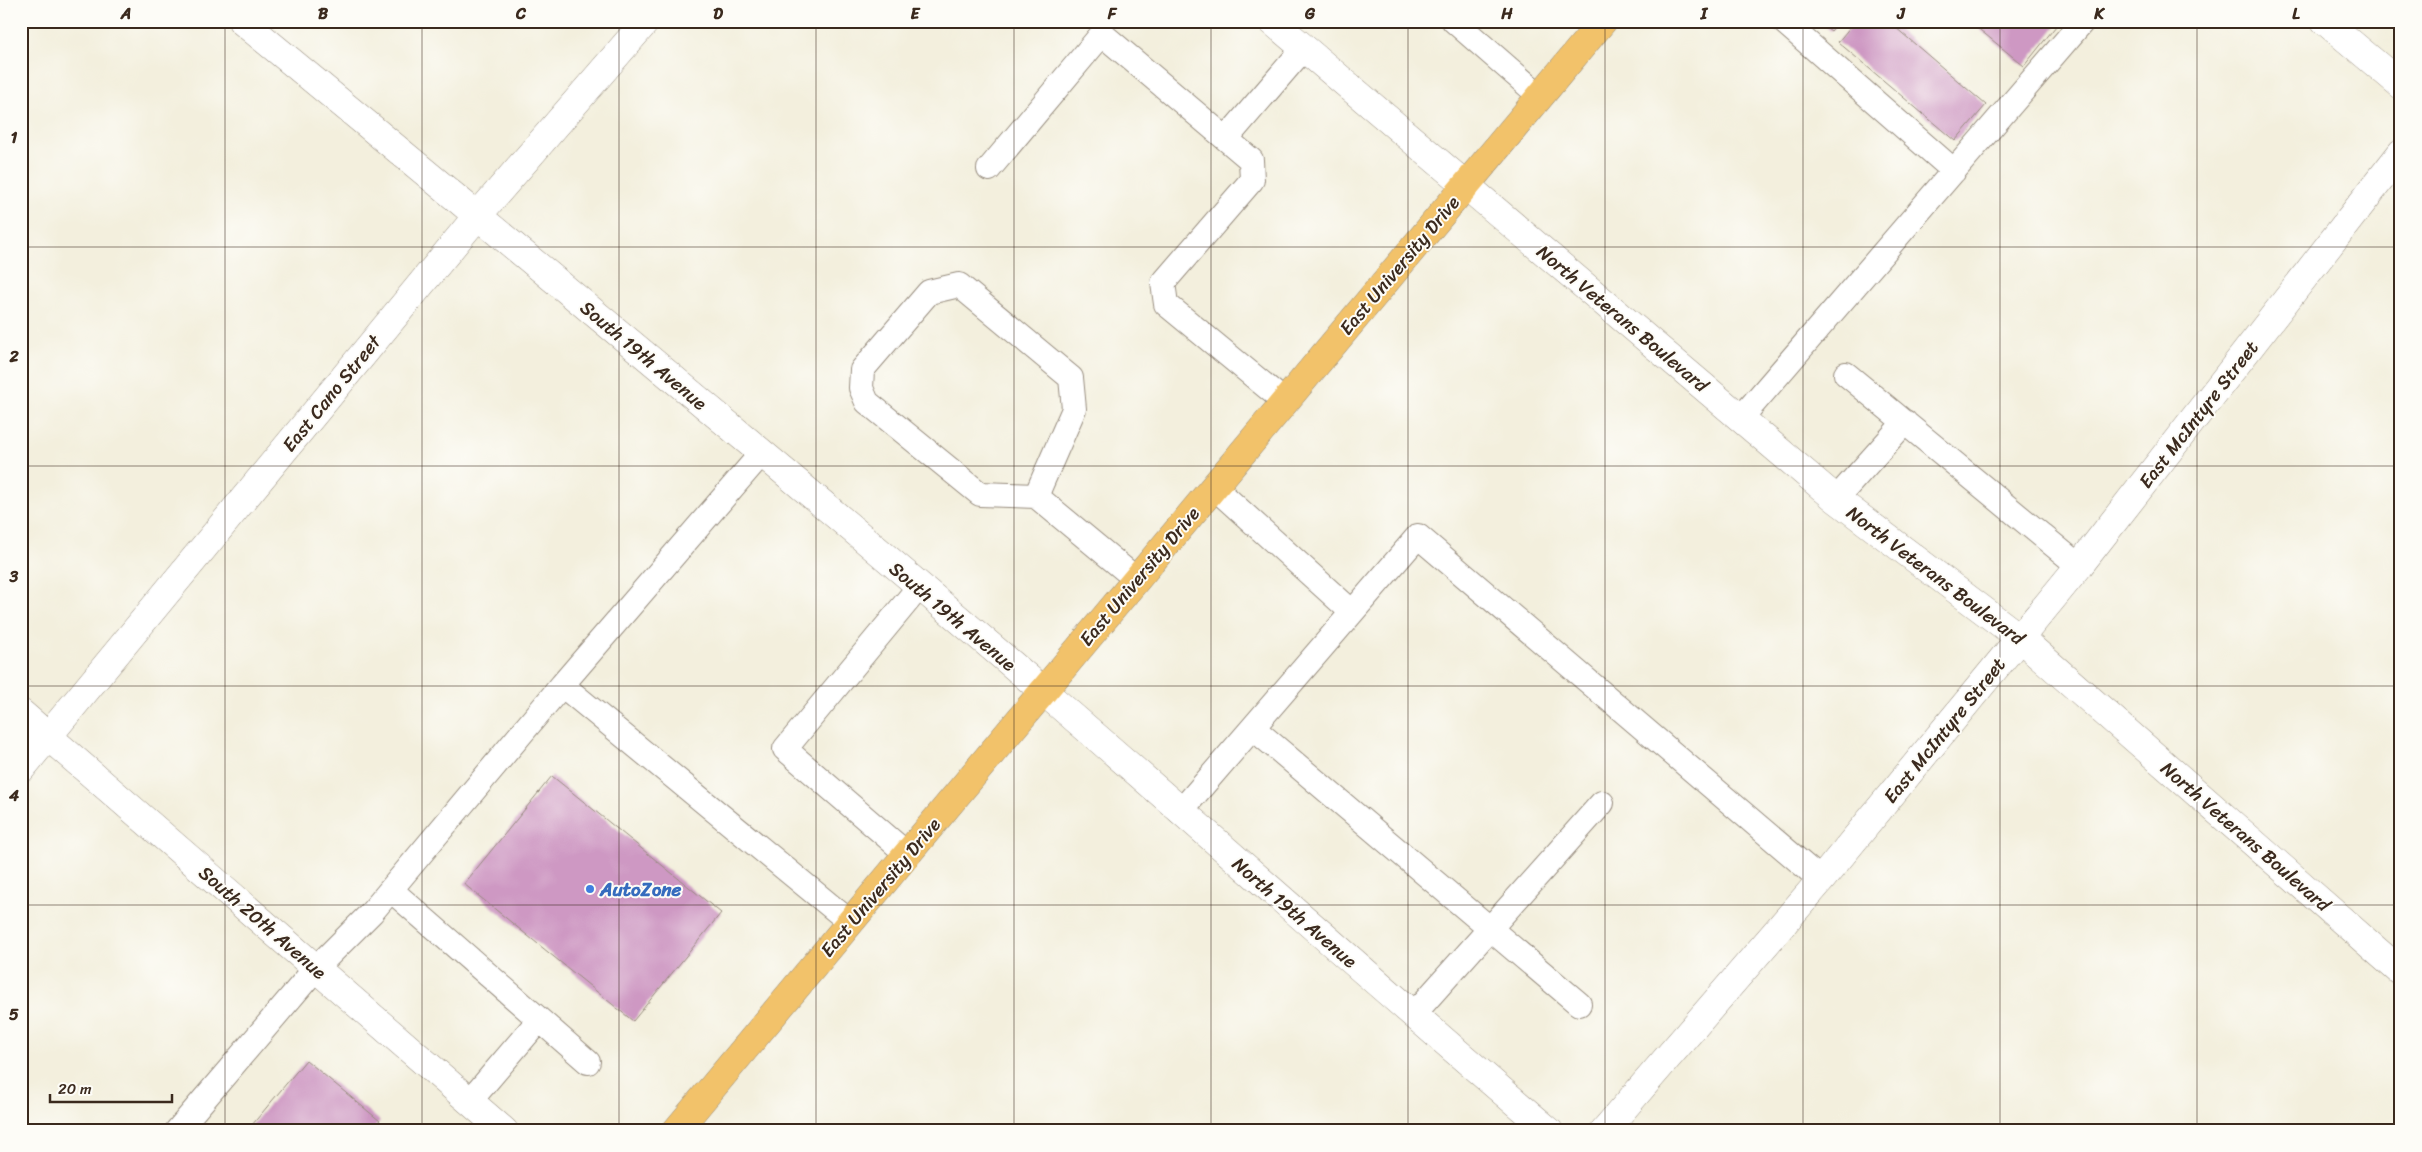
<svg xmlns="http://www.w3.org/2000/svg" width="2422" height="1152" viewBox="0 0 2422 1152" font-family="Sriracha,sans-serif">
  <rect width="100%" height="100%" fill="#fdfcf7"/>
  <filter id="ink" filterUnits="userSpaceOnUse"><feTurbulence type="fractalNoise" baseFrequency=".02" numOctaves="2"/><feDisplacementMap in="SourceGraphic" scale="10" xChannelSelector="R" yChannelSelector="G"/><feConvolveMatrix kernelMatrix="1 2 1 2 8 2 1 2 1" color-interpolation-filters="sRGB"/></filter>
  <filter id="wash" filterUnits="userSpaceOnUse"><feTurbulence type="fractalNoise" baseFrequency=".0096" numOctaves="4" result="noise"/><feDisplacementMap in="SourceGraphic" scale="20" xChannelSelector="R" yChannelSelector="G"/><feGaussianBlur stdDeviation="1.12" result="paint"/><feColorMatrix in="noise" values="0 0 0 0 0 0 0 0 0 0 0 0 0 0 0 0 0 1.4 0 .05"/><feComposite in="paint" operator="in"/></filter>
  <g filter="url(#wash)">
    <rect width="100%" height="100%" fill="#f3efdd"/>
    <g id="blocks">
      <path fill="#ce98c3" d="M1818,21H1840L1831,31Z
        M1855,21H1888L1986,105L1955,141L1838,42Z
        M1969,21H2060L2024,66Z
        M552,776L721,913L633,1021L464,884Z
        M306,1060L380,1121L372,1131H247Z"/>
    </g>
  </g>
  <g filter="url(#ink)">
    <use href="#blocks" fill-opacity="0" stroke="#978c7e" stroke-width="1"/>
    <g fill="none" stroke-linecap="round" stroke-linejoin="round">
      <g stroke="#978c7e" stroke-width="26">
        <path id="service" d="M1454,21L1540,96
          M1783,21L1954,171
          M1226,139L1304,48
          M989,169L1102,34L1251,160L1252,180L1163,283L1166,304L1285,402
          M1846,374L2079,566
          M1741,418L2083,21
          M1214,487L1352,612
          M1036,496L1074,409L1071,378L959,285L929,292L862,370L861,388L867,402L980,494L1036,496L1136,579
          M1836,499L1905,422
          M562,685L761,454
          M1253,728L1579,1004
          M1180,812L1418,536L1821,880
          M907,854L785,749L919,587
          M391,890L588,1062
          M1413,1015L1602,803
          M470,1101L539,1020
          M177,1131L316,968L372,912L562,685L850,922"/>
      </g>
      <g stroke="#978c7e" stroke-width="29">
        <path id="minor" d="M242,21C510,242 778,464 1042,690C1212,836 1378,986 1549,1131
          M2325,21L2401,85
          M21,713L504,1131
          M21,769L478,215L646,21
          M1604,1131L1821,880L2079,566L2401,153"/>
      </g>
      <g stroke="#978c7e" stroke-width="29">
        <path id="tertiary" d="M1272,21L1836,499L2020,638L2401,972"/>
      </g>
      <g stroke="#978c7e" stroke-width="29">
        <path id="primary" d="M676,1131L1603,21"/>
      </g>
      <use href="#service" stroke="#fff" stroke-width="24"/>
      <use href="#minor" stroke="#fff" stroke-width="28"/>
      <use href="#tertiary" stroke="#fff" stroke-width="28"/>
      <use href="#primary" stroke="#f2c26a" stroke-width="28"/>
    </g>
  </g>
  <path fill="none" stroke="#3b2a1e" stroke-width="1" stroke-opacity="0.55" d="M225,21V1131M422,21V1131M619,21V1131M816,21V1131M1014,21V1131M1211,21V1131M1408,21V1131M1605,21V1131M1803,21V1131M2000,21V1131M2197,21V1131M21,247H2401M21,466H2401M21,686H2401M21,905H2401"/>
  <circle fill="#3f7fe0" stroke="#fdfcf7" stroke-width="2" cx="590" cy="889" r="5"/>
  <g text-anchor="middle" stroke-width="4" stroke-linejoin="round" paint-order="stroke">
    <g font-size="19" fill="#3b2a1e" stroke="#fdfcf7">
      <text transform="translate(1399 265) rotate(-50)" y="7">East University Drive</text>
      <text transform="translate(1623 318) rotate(40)" y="7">North Veterans Boulevard</text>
      <text transform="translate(644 355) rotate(40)" y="7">South 19th Avenue</text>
      <text transform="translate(331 393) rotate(-51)" y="7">East Cano Street</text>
      <text transform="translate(2198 414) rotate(-52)" y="7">East McIntyre Street</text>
      <text transform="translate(1936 575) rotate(37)" y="7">North Veterans Boulevard</text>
      <text transform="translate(1139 576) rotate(-50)" y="7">East University Drive</text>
      <text transform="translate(953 616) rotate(40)" y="7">South 19th Avenue</text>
      <text transform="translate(1944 730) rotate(-51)" y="7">East McIntyre Street</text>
      <text transform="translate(2246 836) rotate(41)" y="7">North Veterans Boulevard</text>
      <text transform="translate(880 887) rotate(-50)" y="7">East University Drive</text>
      <text transform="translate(1295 912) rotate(41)" y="7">North 19th Avenue</text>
      <text transform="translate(263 922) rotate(41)" y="7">South 20th Avenue</text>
    </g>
    <g font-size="19" font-weight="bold" fill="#366cbe" stroke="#fdfcf7" text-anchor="start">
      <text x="600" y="896">AutoZone</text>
    </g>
  </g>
  <rect width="2422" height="1152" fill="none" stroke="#fdfcf7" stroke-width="55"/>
  <path d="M50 1094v8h122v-8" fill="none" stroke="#3b2a1e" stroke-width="2.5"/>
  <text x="58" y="1094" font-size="15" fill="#3b2a1e" stroke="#fdfcf7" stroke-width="4" paint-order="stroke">20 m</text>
  <rect x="28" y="28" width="2366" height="1096" fill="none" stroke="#3b2a1e" stroke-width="2"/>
  <g font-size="16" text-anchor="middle" font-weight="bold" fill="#3b2a1e">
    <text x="126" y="19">A</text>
    <text x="323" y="19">B</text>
    <text x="521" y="19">C</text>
    <text x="718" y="19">D</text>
    <text x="915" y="19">E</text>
    <text x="1112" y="19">F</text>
    <text x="1310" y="19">G</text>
    <text x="1507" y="19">H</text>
    <text x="1704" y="19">I</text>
    <text x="1901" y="19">J</text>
    <text x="2099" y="19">K</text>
    <text x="2296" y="19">L</text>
    <text x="14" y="143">1</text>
    <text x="14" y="362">2</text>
    <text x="14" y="582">3</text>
    <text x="14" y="801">4</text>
    <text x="14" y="1020">5</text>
  </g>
</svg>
